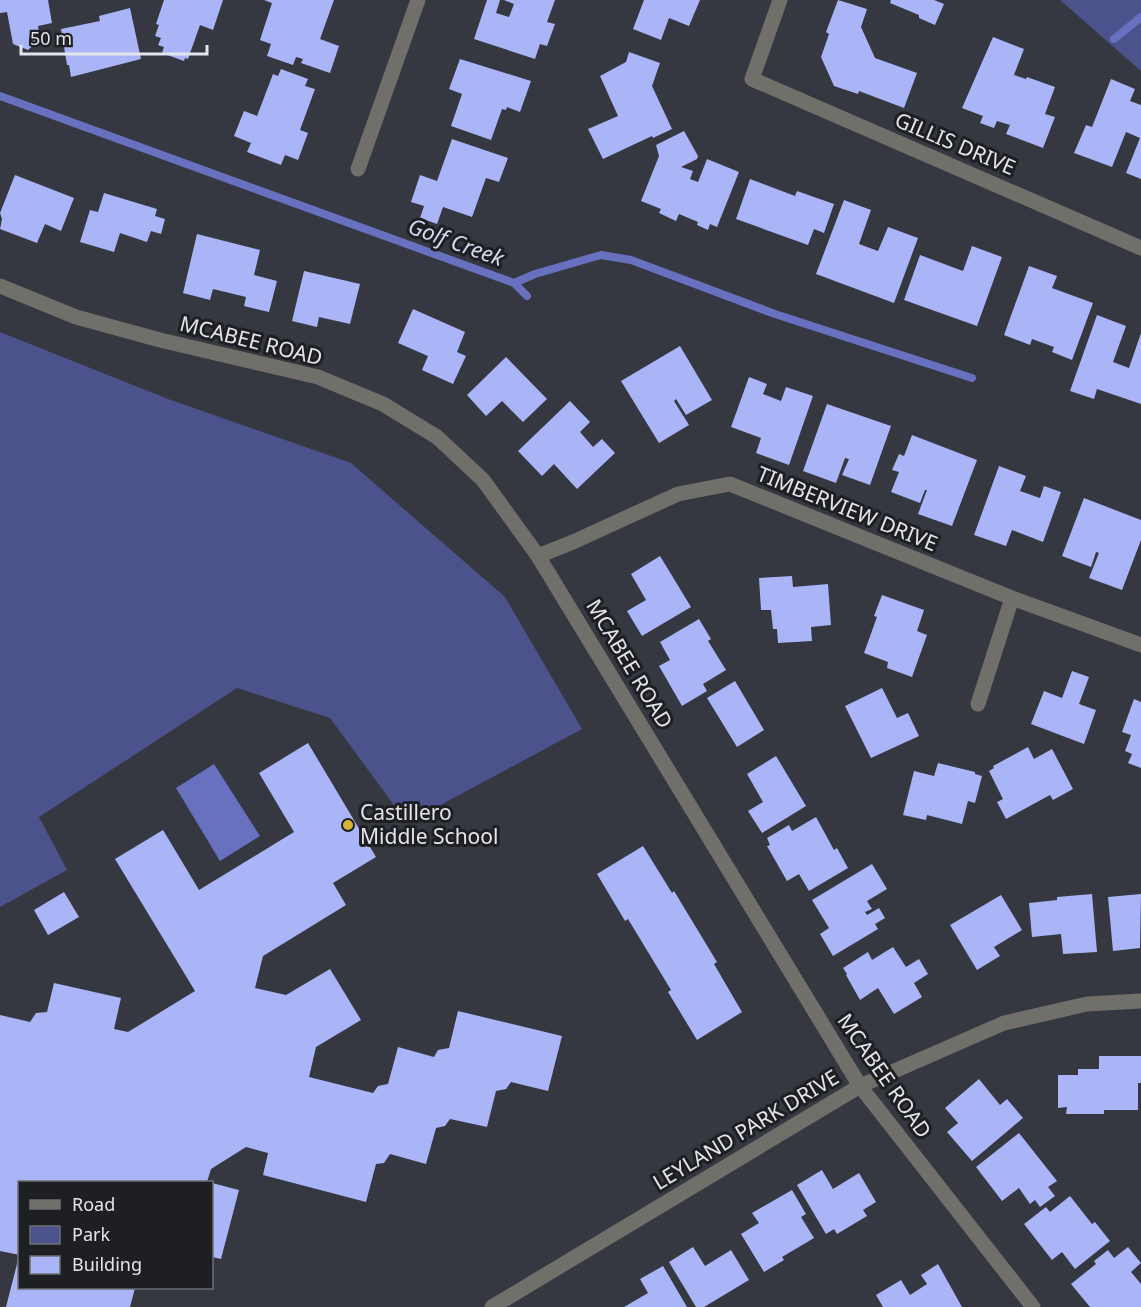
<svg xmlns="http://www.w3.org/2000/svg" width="1141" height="1307" viewBox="0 0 1141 1307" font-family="'Noto Sans',sans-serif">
  <rect width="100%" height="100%" fill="#353741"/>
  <path fill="#4c538c" d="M1060,0H1141V71Z
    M0,332L168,399L351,463L505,597L582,729L407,823L330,718L237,688L39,817L67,870L0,907Z"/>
  <path fill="#6871c0" d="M214,764L260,836L220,861L176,788Z"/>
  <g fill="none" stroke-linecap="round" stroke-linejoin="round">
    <path stroke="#6871c0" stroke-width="8" d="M1114,39L1141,17
      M0,96L514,283L535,274L601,255L631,260L775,314L972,378
      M514,283L527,296"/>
  </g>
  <path fill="#aab5f8" d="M0,0H48L52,23L38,26L40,39L28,50L13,44L7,12L0,13Z
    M164,0H223L213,30L200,25L188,59L185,58L184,61L162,53L164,47L158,45L161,38L155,36L159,25L156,24Z
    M264,0H334L320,39L339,46L330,73L301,63L303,59L296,57L293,65L267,56L271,44L260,40L272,3Z
    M487,0H500L496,13L509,17L514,4L504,0H555L547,22L555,24L547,46L540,44L535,59L474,39Z
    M644,0H700L689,26L669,18L661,40L633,29Z
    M838,0L867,9L861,27L875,58L917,73L904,108L859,91L858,94L834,86L821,57L829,34L826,32Z
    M891,0H934L944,4L935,25L919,18V15L890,3Z
    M130,8L141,59L71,77L69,65H67L61,29L100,21L99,16Z
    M993,37L1024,49L1014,75L1026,79L1027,77L1055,87L1045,114L1055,117L1043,148L1006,134L1010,125L997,121L994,128L980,123L983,116L962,108Z
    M629,52L660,63L652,86L672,129L653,138L652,136L603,159L588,129L618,116L600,76L626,62Z
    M460,59L531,81L520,112L507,107L506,110L502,109L491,140L451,126L462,94L449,89Z
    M281,69L308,79L305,86L315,89L300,130L308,133L298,160L285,155L281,165L247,152L251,143L234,136L244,111L257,116L273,74L278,76Z
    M1111,79L1135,89L1130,101L1141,105V179L1126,173L1140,138L1126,132L1112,167L1074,153L1086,125L1092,127Z
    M684,131L698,156L697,159L681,167L693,171L690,179L698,182L707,159L739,172L717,227L710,224L708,230L697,225L698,222L679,214L676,221L659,213L661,209L641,201L659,156L656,145Z
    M452,139L508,158L499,182L486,178L472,217L443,207L437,224L420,218L424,206L411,202L420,175L437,181Z
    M15,175L74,198L61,231L45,224L37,243L0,229L2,219L0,213Z
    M750,179L795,196L797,191L834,204L824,233L814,229L808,245L736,219Z
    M104,193L157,209L155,216L165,219L161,234L151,231L147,242L120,233L114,252L80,242L90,210L98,212Z
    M844,200L871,210L859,244L878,251L888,227L918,238L894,303L816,274Z
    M197,234L260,250L254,275L277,281L269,312L244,306L246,297L213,289L210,300L183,293Z
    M972,246L1002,257L977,326L904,300L920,255L963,271Z
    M1029,266L1057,276L1052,288L1093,303L1072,360L1052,352L1054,347L1032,339L1030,345L1004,335Z
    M304,271L360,284L350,324L319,317L317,327L292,321Z
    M413,309L465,332L457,352L466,356L453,384L422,370L428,356L398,343Z
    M1097,315L1126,326L1113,362L1129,368L1141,333V404L1097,389L1094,399L1070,391Z
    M680,346L712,400L686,415L676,399L674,401L689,425L659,443L621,381Z
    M506,357L547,399L523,422L502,401L486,416L467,395Z
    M749,377L767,384L763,394L781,401L786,387L813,396L789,465L756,453L761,438L731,427Z
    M570,401L590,422L580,432L593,447L602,439L615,453L577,489L554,464L542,476L518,451Z
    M827,404L891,426L870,485L842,475L849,459L845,458L836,483L803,471Z
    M912,435L977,460L952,526L918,514L927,490H925L920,503L891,492L899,472L892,470L899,454L904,456Z
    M999,466L1026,476L1020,491L1040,498L1044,486L1061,492L1043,542L1012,530L1006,546L974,535Z
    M1084,498L1141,520V540L1122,590L1089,578L1099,553L1096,552L1091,567L1062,556Z
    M660,556L691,607L642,636L627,611L646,600L631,574Z
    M792,576L793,587L828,584L831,625L811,627L812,641L778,643L777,629H773L771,610H761L759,578Z
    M882,595L924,610L917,631L927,635L912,677L887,668L888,662L864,653L877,617L874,616Z
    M699,619L711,639L708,641L726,670L703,684L707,691L682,706L659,666L670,660L660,642Z
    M1072,671L1089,677L1079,704L1096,710L1084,744L1031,724L1044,691L1062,698Z
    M735,681L764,730L737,747L707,698Z
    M882,688L897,718L908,713L919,736L871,758L845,706Z
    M1134,699L1141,702V768L1128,763L1132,754L1125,751L1131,735L1122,732Z
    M308,743L376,857L333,883L346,905L263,956L255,988L286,995L330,969L361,1020L316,1047L309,1077L373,1093L378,1086L388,1084L398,1047L434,1057L438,1050L449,1048L458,1011L562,1036L548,1091L511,1082L506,1089L496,1091L487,1127L450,1119L445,1126L436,1128L426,1164L390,1154L384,1163L376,1164L366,1202L263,1175L268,1153L246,1147L211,1169L207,1182H20V1255L0,1251V1015L30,1022L36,1013L47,1012L54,983L121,998L114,1029L128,1032L195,991L115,859L163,830L199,890L294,832L259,773Z
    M1028,747L1034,759L1052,749L1073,789L1053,800L1050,795L1006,819L997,802L1003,799L989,771L994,768L993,766Z
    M776,756L806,806L762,833L748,811L763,802L747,774Z
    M938,763L975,772V774L982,776L975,803L968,801L962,824L927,815L926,820L903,815L914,771L934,776Z
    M816,817L834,850L837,848L848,868L809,891L799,874L787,881L767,846L770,845L767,838L789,825L792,831Z
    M643,846L672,893L674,891L717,962L714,964L742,1012L697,1040L668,992L671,990L628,919L625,921L597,874Z
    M872,864L887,889L867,901L872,909L865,912L867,915L879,908L885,918L875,924L878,929L833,956L820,934L829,928L812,900Z
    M64,892L79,917L48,935L34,910Z
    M1092,894L1097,952L1063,954L1061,934L1032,937L1029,903L1057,900V897Z
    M1141,894L1140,948L1113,951L1108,897Z
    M1001,895L1022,930L994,947L1000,956L977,970L950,925Z
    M893,947L906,967L919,959L928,974L914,983L922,997L894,1014L878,988L860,1000L846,975L847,974L843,968L868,952L872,960Z
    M1099,1056H1141V1083H1138V1110H1104V1114H1066L1067,1107L1058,1108V1075H1078V1069H1099Z
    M979,1079L1000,1105L1007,1099L1023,1118L972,1161L947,1132L958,1123L945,1108Z
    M1019,1133L1057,1181L1048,1187L1055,1196L1040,1207L1035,1200L1030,1204L1019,1188L1002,1201L976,1167Z
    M822,1170L833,1189L859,1173L876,1202L863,1210L867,1216L837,1234L834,1229L826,1234L797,1185Z
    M212,1183L239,1190L221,1259L212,1257Z
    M792,1190L806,1214L801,1217L814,1238L782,1257L784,1260L764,1272L741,1234L759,1223L752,1213Z
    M1070,1196L1092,1224L1095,1222L1110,1241L1075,1269L1062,1252L1052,1260L1024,1224L1046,1207L1050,1212Z
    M693,1247L705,1266L731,1250L749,1280L704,1307H696L669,1262Z
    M1128,1247L1141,1263L1131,1272L1141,1284V1307H1090L1071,1284L1096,1264L1094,1261L1108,1250L1114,1258Z
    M19,1256L20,1288H135L130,1307H6Z
    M938,1264L962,1307H883L876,1295L901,1280L910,1295L927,1284L921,1275Z
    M663,1266L687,1307H624L648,1293L640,1279Z"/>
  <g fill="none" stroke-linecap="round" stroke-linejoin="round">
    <path stroke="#706f6a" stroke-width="15" d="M780,0L752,79L1141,248
      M358,169L418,0
      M0,286L76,317L160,340L318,377L383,404L437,437L483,480L538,556L860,1086L1033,1307
      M538,556L573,542L678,494L730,484L1012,598L1141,645
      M978,704L1012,598
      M492,1307L860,1086L1004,1023L1087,1004L1141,1001"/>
  </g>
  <circle fill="#d7b434" stroke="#1e1f23" stroke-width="2" cx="348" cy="825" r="6"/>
  <g text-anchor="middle" stroke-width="6" stroke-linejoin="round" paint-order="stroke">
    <g font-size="21" fill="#e4e5eb" stroke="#1e1f23">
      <text transform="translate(955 144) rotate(23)" y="7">GILLIS DRIVE</text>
      <text transform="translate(251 341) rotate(14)" y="7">MCABEE ROAD</text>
      <text transform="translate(847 509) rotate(22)" y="7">TIMBERVIEW DRIVE</text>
      <text transform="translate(629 664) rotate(59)" y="7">MCABEE ROAD</text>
      <text transform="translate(884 1076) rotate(55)" y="7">MCABEE ROAD</text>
      <text transform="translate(746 1130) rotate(-31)" y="7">LEYLAND PARK DRIVE</text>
    </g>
    <g font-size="21" fill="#e4e5eb" stroke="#1e1f23" text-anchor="start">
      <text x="360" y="820">Castillero<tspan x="360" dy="24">Middle School</tspan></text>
    </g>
    <g font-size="22" font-style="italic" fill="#d5d9ef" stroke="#1e1f23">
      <text transform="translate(456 242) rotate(20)" y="8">Golf Creek</text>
    </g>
  </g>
  <rect x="18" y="1181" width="195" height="108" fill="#1e1f23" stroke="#6d6e73" stroke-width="1.5"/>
  <rect x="30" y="1200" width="30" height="9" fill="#706f6a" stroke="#6d6e73" stroke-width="1.5"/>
  <text x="72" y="1211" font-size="18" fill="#e4e5eb">Road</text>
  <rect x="30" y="1226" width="30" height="18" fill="#4c538c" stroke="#6d6e73" stroke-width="1.5"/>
  <text x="72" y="1241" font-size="18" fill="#e4e5eb">Park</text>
  <rect x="30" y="1256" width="30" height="18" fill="#aab5f8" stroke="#6d6e73" stroke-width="1.5"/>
  <text x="72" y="1271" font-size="18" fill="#e4e5eb">Building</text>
  <path d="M21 45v9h186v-9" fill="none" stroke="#e4e5eb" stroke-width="3"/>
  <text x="30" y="45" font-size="18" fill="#e4e5eb" stroke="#1e1f23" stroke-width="4.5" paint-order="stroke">50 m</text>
</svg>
